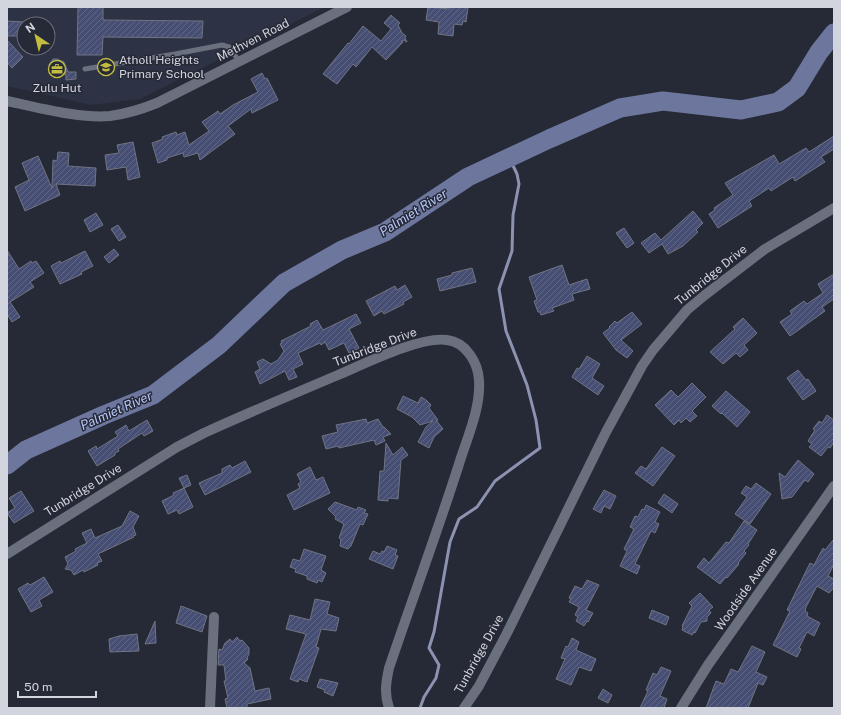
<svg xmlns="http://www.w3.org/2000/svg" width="841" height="715" viewBox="0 0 841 715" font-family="'Public Sans',sans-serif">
  <defs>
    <pattern id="building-hatch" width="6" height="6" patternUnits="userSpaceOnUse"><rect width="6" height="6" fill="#464f73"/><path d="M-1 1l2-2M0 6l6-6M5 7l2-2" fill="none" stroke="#606786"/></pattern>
  </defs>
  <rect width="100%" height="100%" fill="#262936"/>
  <path fill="#2d3244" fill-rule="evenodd" d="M7,7H325L140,99L91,105L7,86ZM24,24H48V48H24Z"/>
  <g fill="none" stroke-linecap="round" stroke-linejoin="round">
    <path stroke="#8c93b1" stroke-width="3" d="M420,708L424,697L436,678L439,665L429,648L434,632L450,542L459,519L477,507L495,481L540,448L536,420L527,385L506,331L499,289L512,251L513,215L519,184L517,174L509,157"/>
    <path stroke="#6d779e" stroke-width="19" d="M7,465L26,450L104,415L153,395L219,345L284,283L342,250L385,232L468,177L549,139L620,108L663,101L741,110L778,102L797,88L819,52L834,33"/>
  </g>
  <path fill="url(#building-hatch)" stroke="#707483" d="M78,7H103V20L203,21L202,38L103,37L102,55H77Z
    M428,7L450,9V7H468L466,22L463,21L462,25L454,24L453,36L438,34L439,22L426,20Z
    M391,15L400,23L398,25L402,33L406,36L405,38L407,42L403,40L401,41L403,42L386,60L372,47L356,67L353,64L337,84L323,74L348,43L349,44L363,26L381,41L391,29L384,23Z
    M7,21L24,22V36H7Z
    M7,40L23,57L12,68L7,62Z
    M53,59H57L64,62L68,72H76V79L66,80V74L57,76L50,72L49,65Z
    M262,73L265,79L267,78L278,100L252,113L251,109L228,126L235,134L200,160L198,153L184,157L183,153L167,158V160L158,163L152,143L163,139L162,137L176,132L177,135L185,132L189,145L209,131L202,122L218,111L220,114L233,105L258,92L251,79Z
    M834,136V149L821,157L825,162L795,181L793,177L771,191L769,188L749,201L752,206L718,228L709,214L715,210L714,208L733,195L725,183L774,155L779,164L806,148L809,152Z
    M133,142L140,177L128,180L126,167L107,170L105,155L119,153L117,145Z
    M58,152L69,153L68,166L96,168L95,186L56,184L60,195L25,211L15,187L29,180L22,163L38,156L52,188L53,160L57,161Z
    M693,211L703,223L696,230L698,232L683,246L668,254L662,244L649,253L641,243L655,233L661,240Z
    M96,213L103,225L90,232L84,220Z
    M118,225L126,237L119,241L111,229Z
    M624,228L634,243L627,248L616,233Z
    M114,249L119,255L109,263L104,257Z
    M7,250L19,269L31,261L32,263L36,261L44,273L30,282L34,287L10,302L20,317L12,322L7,314Z
    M85,251L93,266L81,272L82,274L60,284L51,266L60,261L61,263Z
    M562,265L569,285L587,279L590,289L572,294L574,300L552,308L554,311L541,315L540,312H538L534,301L537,300L529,277Z
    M472,268L476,282L440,291L437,279L452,275V273Z
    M834,274V299L822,307L825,311L790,336L780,322L792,314L790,311L804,301L807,304L823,293L818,284Z
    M405,285L412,297L403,302L404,304L384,314L382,311L374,316L366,301L395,286L397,290Z
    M632,312L642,324L621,340L633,351L627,358L616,350L603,333L610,328L609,327L615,321L617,323Z
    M356,314L361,323L349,329L359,348L349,353L344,343L329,350L325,342L321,345L320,343L298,353L303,364L293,369L297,377L289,380L285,371L260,384L255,372L260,369L257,362L263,359L271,364L278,360L284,351L280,344L282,343L281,341L311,326L310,324L317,320L323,330Z
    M743,318L757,333L744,345L748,350L740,357L736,353L723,364L710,352L735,329L733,327Z
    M587,356L600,364L592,378L604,386L598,395L572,377L577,368L579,369Z
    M798,370L806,380L808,379L816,391L803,400L787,378Z
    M692,383L706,397L692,411L697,416L690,422L686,418L681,423L679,420L674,425L655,405L671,390L678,397Z
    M726,391L750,412L737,427L722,413L721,414L712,406Z
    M403,396L418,403L421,397L426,400L431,405L429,408L438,420H436L443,429L434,437L429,448L418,442L426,427L433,421L420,425L412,417L397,409Z
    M827,415L834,420V442L830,448L828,447L821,456L809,447L812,444L808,441L815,430L813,429L819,421L822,423Z
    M366,419L367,423L378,419L383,427H384L391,434L383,437L385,441L376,445L374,440L339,448L338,446L326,449L322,436L338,432L336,425Z
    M147,420L153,431L144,436L142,433L118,449L119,451L115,453V455L97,466L88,451L96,446L97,449L118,436L115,432L126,425L129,431Z
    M386,443L393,455L402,447L408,455L401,460L398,499L388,498V501L378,500L380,471H384Z
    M662,447L675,456L653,486L635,473L641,466L646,469Z
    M798,460L814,474L808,482L805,480L792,497L782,499L779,473L785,477Z
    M245,461L251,472L205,495L199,483L222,473V469L230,465L232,468Z
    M310,467L316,480L323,477L330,493L294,510L287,495L300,488L298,484L301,482L297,474Z
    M187,475L191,485L184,488L193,507L179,514L177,510L168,514L162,501L174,495L173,493L184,488L179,478Z
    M756,483L771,494L750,524L735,514L747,497L741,493L746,486L751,489Z
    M604,490L616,496L610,509L604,506L601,513L593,509Z
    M21,491L34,511L14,523L7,513L15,508L9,498Z
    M664,494L678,504L672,513L658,503Z
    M335,502L357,510L358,507L366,510L364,513L368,514L363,525L360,524L351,546L348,549L340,546L341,539L339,538L344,524L335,519L336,517L328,509Z
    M646,505L660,512L655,522L659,524L655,533L651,531L635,564L640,566L637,574L620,566L627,551L624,549L634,529L630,527L635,516L638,517L642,509L644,510Z
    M130,511L139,516L133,527L136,535L133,536L134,537L98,554L102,561L97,563L98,565L84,572L83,570L74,575L71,570L65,569L68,564L65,557L76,551L75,549L87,543L82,533L91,529L95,538L122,526Z
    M744,521L757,530L748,544L749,545L744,551L746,553L738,563L739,564L727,578L726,577L720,584L697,567L704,558L709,563L726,542L729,543Z
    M834,539V564L828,576L834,579V587L829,593L817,586L806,607L805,611L808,613L807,616L820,623L814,636L807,632L799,648L801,649L797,657L773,645L790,611L787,610L810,563L814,565L823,548L825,550Z
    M387,546L397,550L395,555L398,556L393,569L369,559L373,551L380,554L382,551L384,552Z
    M304,549L326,556L321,570L326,573L322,582L318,580L317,583L307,579V576L295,572L296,569L290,567L293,559L300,561Z
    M44,577L53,592L39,600L42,606L31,612L18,589L28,583L30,585Z
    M587,580L599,585L586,610L593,613L588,622L587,621L584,626L576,621L578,617L575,615L579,607L569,602L571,599L569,598L575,586L582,589Z
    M700,593L713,607L709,610L711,613L707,617V621L701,622L695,633L694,632L692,635L682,630L683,627L682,626L692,606L689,603Z
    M315,599L330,602L327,614L339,618L336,631L321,629L316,647L319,648L307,682L299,679L298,682L290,679L306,634L286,629L290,615L310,620Z
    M181,606L207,616L202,632L176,623Z
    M652,610L669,617L666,625L649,618Z
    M155,621L156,643L145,644Z
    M137,634L139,651L110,652L109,639L119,636Z
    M237,637L240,641L242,640L249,648V654L247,658L248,659L244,663L250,668L255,691L269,688L271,699L247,704V708H227L225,699L228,698L224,681H226L224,665H218L219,649L222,650L225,643L230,639L232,642Z
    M572,638L579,642L576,650L596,659L591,671L579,667L571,685L556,679L565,659L561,658L566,646L568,647Z
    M752,646L765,652L756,672L767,677L763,685L758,683L748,708H706L716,681L724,684L731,669L738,672Z
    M661,667L671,671L660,696L667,699L664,708H640L648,691L646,690L653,673L657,675Z
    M320,679L338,683L333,696L324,692L325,690L317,687Z
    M603,689L612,695L608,703L598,698Z"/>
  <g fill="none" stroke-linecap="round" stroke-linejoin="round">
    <path stroke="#6b707f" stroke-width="5" d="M85,69L175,54L222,45L229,47L239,61"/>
    <path stroke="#6b707f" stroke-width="10" d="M7,554L177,447L204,433C248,413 293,394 338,375C364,364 420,336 447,340C466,342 478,363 479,380C481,408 467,438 459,464C437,533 412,600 389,668C386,682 384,694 389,708
      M210,708L214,617
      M464,708L479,686L507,633L606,432L642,366L653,350L687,310L705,295L765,249L834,208
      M681,708L708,665L834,486"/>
    <path stroke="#6b707f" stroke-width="10" d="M7,101C37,107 80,119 110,116C126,114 142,109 157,103L347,7"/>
  </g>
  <defs>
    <g id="school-ring" transform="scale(0.9)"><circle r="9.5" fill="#262936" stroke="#c2bd3f" stroke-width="1.5"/><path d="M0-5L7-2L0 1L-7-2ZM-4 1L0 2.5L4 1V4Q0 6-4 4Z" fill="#c2bd3f"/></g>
    <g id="office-ring" transform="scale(0.9)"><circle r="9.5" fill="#262936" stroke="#c2bd3f" stroke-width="1.5"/><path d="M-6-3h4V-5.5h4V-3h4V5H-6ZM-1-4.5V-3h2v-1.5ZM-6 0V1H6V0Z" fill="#c2bd3f"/></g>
  </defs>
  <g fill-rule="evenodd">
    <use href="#school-ring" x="106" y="67"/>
    <use href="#office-ring" x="57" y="69"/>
  </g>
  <g text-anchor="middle" stroke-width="3" stroke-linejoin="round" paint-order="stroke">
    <g font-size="12" fill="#d3d5de" stroke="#262936">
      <text transform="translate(253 40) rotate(-27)" y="4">Methven Road</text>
      <text transform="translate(711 275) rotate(-39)" y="4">Tunbridge Drive</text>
      <text transform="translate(375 347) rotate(-21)" y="4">Tunbridge Drive</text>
      <text transform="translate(83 490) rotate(-32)" y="4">Tunbridge Drive</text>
      <text transform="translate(746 589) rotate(-55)" y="4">Woodside Avenue</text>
      <text transform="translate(479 654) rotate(-61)" y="4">Tunbridge Drive</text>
    </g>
    <g font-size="12" fill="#d3d5de" stroke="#262936" text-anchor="start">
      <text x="119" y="64">Atholl Heights<tspan x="119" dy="14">Primary School</tspan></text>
      <text x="57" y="92" text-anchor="middle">Zulu Hut</text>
    </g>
    <g font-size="13" font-style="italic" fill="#bac8fb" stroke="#262936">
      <text transform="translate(413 212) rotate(-32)" y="5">Palmiet River</text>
      <text transform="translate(116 410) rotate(-24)" y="5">Palmiet River</text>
    </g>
  </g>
  <rect width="841" height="715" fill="none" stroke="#d3d5de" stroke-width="16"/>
  <g transform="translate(36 36) rotate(325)"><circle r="19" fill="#262936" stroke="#6b6e79"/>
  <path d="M0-3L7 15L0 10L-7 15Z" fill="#c2bd3f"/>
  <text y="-6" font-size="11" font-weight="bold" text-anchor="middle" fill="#d3d5de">N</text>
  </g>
  <path d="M18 691v6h78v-6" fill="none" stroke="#d3d5de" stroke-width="2"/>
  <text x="24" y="691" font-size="12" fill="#d3d5de" stroke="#262936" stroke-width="3" paint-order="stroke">50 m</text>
</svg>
